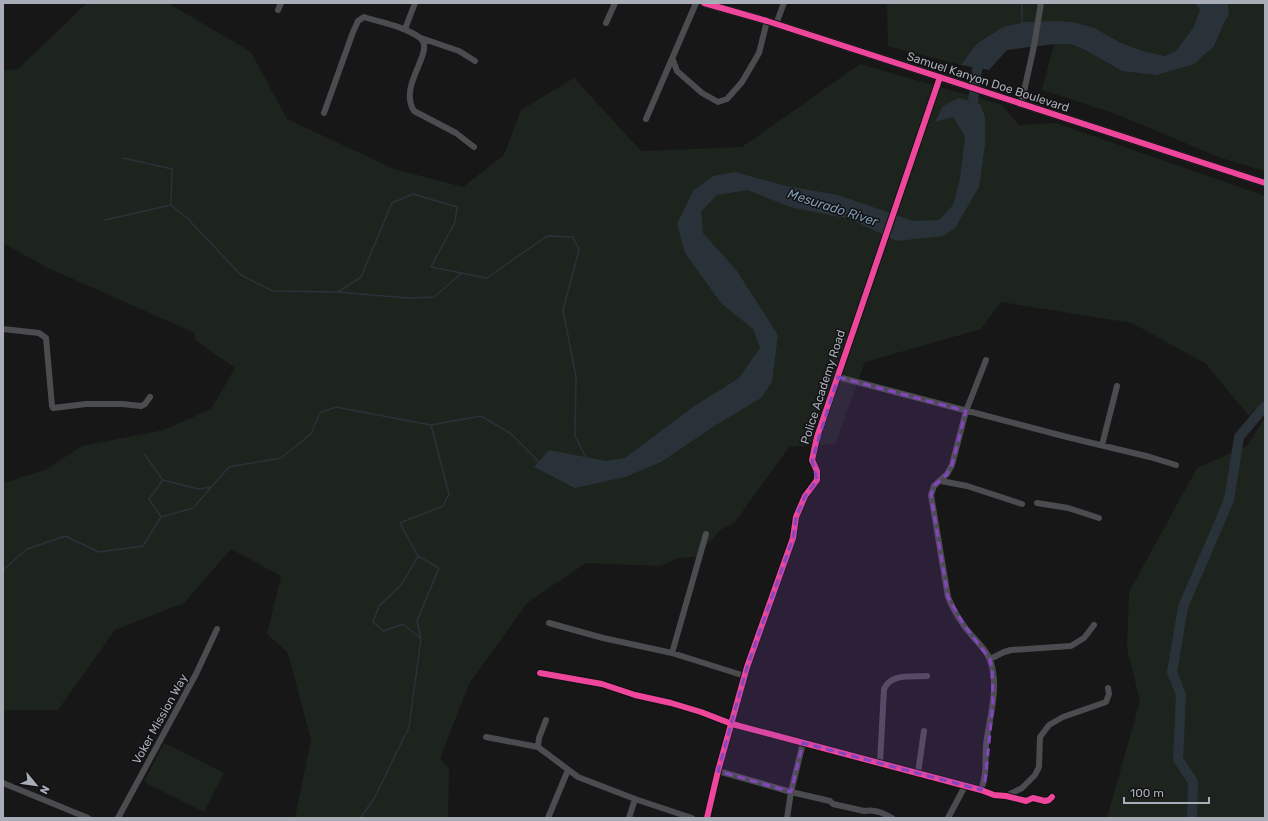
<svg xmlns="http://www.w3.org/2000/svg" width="1268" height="821" viewBox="0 0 1268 821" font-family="Rubik,sans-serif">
  <rect width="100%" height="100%" fill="#171717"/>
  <path fill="#1d241e" d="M87,3H168L251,52L287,119L394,169L463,187L504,155L521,110L574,78L641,151L742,147L860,64L1002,105L1019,125L1056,123L1265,196V399L1249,416L1206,364L1132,323L1001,302L981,329L865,362L835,444L789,447L735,522L720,530L697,557L677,558L666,564L658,566L586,563L528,602L469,684L440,758L449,769L448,818H295L311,740L288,653L267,634L281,576L231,549L184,603L115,630L58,710H3V483L45,470L82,446L164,430L211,409L235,368L195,340V333L46,267L3,243V70L18,69Z
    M883,3H1195L1200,10L1193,28L1176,51L1164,56L1143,51L1121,43L1095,28L1073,22L1056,21L1024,22L1003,27L976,44L961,65L888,46L887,4Z
    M1228,3H1265V171L1221,158L1116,114L1042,90L1054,44H1070L1085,50L1122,71L1214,46L1225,21L1229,15Z
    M1265,418V818H1107L1140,701L1127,648L1129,592L1197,468L1247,446Z
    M164,743L224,773L204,812L144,782Z"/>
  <path fill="#2a3239" d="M1195,3H1228L1229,15L1225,21L1214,46L1194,64L1156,75L1122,71L1085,50L1070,44H1054L1007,50L989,70L961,65L976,44L1003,27L1024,22L1056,21L1073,22L1095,28L1121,43L1143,51L1164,56L1176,51L1193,28L1200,10Z
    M959,98L980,104L985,117V145L979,187L955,228L943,236L897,241L850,219L790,207L748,190L717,195L701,212L703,233L737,271L778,335L772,382L761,398L716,425L661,462L625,477L575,488L534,467L549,450L606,461L625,458L693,407L739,378L760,348L753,329L721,303L685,253L677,224L693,191L713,176L735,172L786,186L838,195L913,221L939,220L953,205L960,179L965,136L953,117L935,122L943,106Z"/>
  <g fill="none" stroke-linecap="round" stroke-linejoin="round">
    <path stroke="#2a3239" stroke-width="1.5" d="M1022,3V23
      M123,158L172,169L171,205
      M105,220L171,205L188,219L241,275L273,291L338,292L361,277L392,203L413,194L457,207L455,222L431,267L487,278L547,236L573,237L579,250L563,310L576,377L575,436L586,458
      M338,292L407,298L434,297L461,274
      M144,454L163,480L198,489L212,487
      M161,517L149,499L163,480
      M418,556L402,584L379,606L373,622L383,631L403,624L421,639
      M3,570L27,549L65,536L99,552L143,546L161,517L193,508L229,467L281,458L311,434L320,413L336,407L431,425L481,416L510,433L539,462
      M360,818L374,799L409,727L421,639L417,621L439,568L418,556L400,523L443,506L449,494L431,425"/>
    <path stroke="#2a3239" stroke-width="10" d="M973,115L972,109L978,62L984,58
      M1192,818L1193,782L1178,759L1181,695L1172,672L1183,607L1229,500L1239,437L1265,406"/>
    <path stroke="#4b4c50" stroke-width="6" d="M278,10L281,3
      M606,23L615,3
      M776,24L784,3
      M405,29L415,3
      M421,38L459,51L475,61
      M673,60L677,71L702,93L718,102L727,99L742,82L759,53L767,21
      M1021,105L1034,46L1041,3
      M324,113L353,32L358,21L364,17C382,23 403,26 419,37C438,50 397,84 414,111L456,133L474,147
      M646,119L696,3
      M3,329L39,333L46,338L52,406L53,408L86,404H122L141,406L145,404L150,397
      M838,377L1067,437L1150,457L1176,465
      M1102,445L1117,386
      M941,481L967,486L1022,504
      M1037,503L1068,508L1099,518
      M549,623L603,638L672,653L745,676
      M672,653L706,534
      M990,659L1004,652L1011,650L1071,646L1084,638L1094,625
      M540,673L602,684L635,695L671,703L701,712L732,724L981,790L994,795L1006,796L1026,801L1033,798L1045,801L1049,800L1052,797
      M546,720L539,738L538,747L578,777L635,799L692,818
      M486,737L538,747
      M880,763L884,689C891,673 911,677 927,676
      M718,771L791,792L830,801L833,804L864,811C873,809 884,813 892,818
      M918,773L924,731
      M3,783L88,818
      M981,790C987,775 985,761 986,745C989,718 1000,687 990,660C987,651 979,644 974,638C963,626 954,612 948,597L931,495L934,486L947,474L952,465L966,411L986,360
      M1006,796L1022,788L1035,775L1039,767L1040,737L1049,725L1063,717L1106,702L1109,694L1108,688
      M118,818L196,674L217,629
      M548,818L568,770
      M629,818L635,799
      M707,818L718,771L747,667L793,538L796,517L805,496L817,480V471L812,460L817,437L940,77
      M787,818L791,792L803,743
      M948,818L965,786"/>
    <path stroke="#4b4c50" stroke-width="8" d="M704,3L767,21L1265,183"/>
    <g stroke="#111113" stroke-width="8">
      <path id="cycleway" d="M704,3L767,21L1265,183
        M540,673L602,684L635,695L671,703L701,712L732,724L981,790L994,795L1006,796L1026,801L1033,798L1045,801L1049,800L1052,797
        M707,818L718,771L747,667L793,538L796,517L805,496L817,480V471L812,460L817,437L940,77"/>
    </g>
    <use href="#cycleway" stroke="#ed469a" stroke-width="6"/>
  </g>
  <path fill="#8446be" fill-opacity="0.2" stroke="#8446be" stroke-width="3" stroke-dasharray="8 5" stroke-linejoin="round" d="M838,377L966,411L952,465L947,474L934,486L931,495L948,597L964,625L990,659L992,669L993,704L985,781L981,790L803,743L791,792L718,771L747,667L793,538L796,517L805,496L817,480L812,460Z"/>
  <g text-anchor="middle" stroke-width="3" stroke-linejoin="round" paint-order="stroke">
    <g font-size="12" fill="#a8adb8" stroke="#111113">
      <text transform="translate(988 82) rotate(18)" y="4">Samuel Kanyon Doe Boulevard</text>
      <text transform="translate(823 387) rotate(-72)" y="4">Police Academy Road</text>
      <text transform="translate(160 719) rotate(-61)" y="4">Voker Mission Way</text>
    </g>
    <g font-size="13" font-style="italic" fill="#7f9bb3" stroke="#111113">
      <text transform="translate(833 207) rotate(18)" y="5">Mesurado River</text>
    </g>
  </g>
  <rect width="1268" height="821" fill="none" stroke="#a8adb8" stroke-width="8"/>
  <g transform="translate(36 785) rotate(119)" stroke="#111113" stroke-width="3" paint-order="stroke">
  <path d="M0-3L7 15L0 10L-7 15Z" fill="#a8adb8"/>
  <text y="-6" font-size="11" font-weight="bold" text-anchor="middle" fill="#a8adb8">N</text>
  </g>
  <path d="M1124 797v6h85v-6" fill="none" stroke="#a8adb8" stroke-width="2"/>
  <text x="1130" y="797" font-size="12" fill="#a8adb8" stroke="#111113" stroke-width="3" paint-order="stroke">100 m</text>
</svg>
